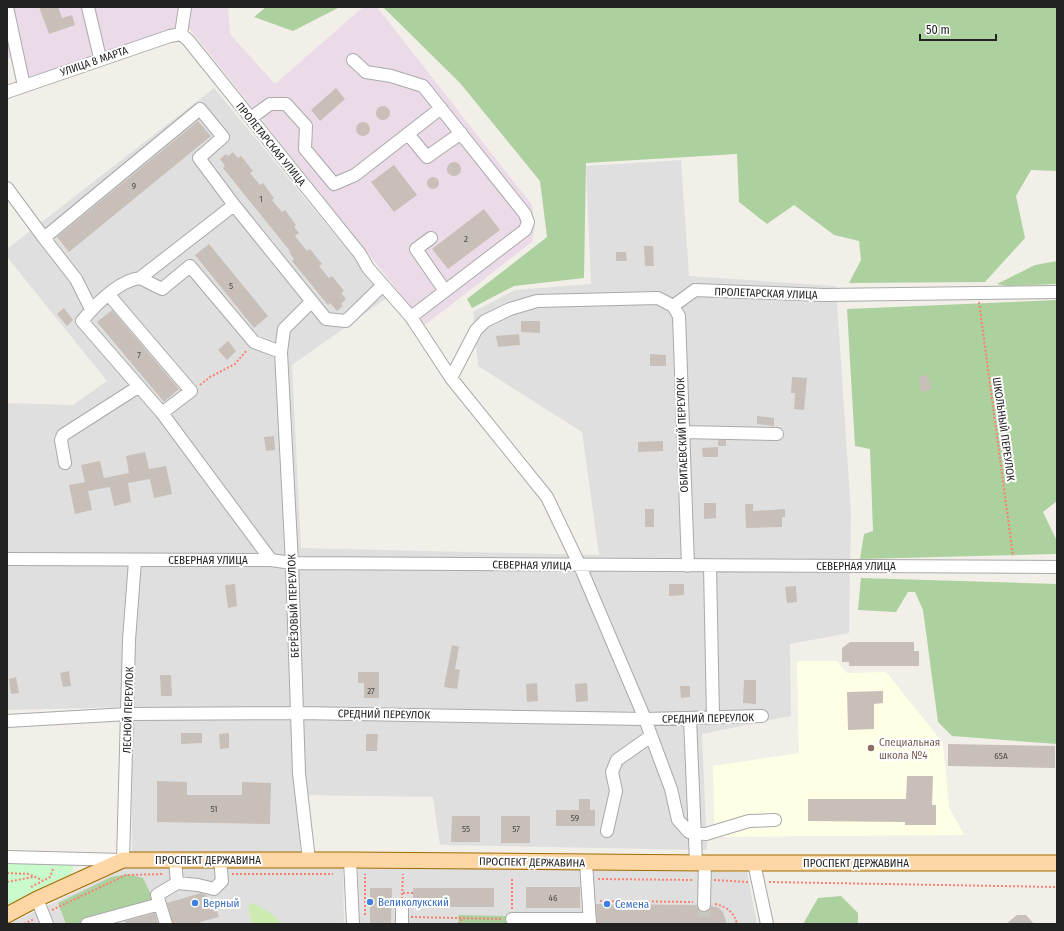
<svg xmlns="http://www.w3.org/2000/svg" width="1064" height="931" viewBox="0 0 1064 931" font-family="'Fira Sans Condensed',sans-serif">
  <rect width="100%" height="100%" fill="#f2efe9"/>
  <path fill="#e0dfdf" d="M214,88L387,298L292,365L301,548L599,555L582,432L478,366L473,312L515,290L591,284L586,166L681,160L689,276L836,286L851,514L849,633L790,644L791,716L702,734L707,850L440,845L433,797L299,795L300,853L132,854V707L7,710V403L73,405L107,381L7,257V249Z
    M358,867L747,872L757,924H359Z
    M125,868H343L344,924H9Z"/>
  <path fill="#ebdbe8" d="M7,7H228L230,34L275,84L363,7H377L532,205L535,228L532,242L425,325L189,28L165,31L29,79L21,54L7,59Z"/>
  <path fill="#ffffe5" d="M797,661H837L847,673L886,672L943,743L949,807L964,835L715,837L713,766L799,753Z"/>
  <path fill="#cdebb0" d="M253,903L271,913L282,924H252L248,906Z"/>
  <path fill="#add19e" d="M266,7H340L293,31L254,17Z
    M383,7H1057V171L1031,170L1016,196L1025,238L985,282L849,283L861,260L859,241L834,235L794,205L767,224L739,202L737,154L586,163L584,278L514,286L472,308L467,299L547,237L540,181L460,83Z
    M1057,261V284L1007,286L997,284L1035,265Z
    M1057,300V501L1043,512L1057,541V554L860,559L864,534L873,531L870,449L855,446L847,309Z
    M861,578L1057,584V744L952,736L938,722L923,610L915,592H908L896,612L858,610Z
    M128,874L143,878L156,905L103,924H66L58,903L111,877Z
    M841,896L858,913V924H803L818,898Z
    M458,915L506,916V924H459Z"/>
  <path fill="#c8facc" d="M7,862L71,863L73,867L72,873L68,876L7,906Z"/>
  <path fill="#e2e2e2" d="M351,887L363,898L364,917L352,916Z"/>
  <path fill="#c7bfb8" d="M39,7H58L62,18L72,15L75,25L49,34Z
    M336,88L345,99L320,121L311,110Z
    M376 113a7 7 0 1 1 14 0a7 7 0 1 1-14 0Z
    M198,121L211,136L69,252L57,237Z
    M356 129a7 7 0 1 1 14 0a7 7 0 1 1-14 0Z
    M233,152L238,158L241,156L253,171L250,173L260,185L263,183L274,198L272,200L282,212L285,210L296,225L294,227L299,233L295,236L307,251L310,249L322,264L319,266L329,278L332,276L344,291L341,293L346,299L341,304L343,306L337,311L330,303L328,305L292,261L294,259L289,252L290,251L223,168L225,166L220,159L226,154L228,156Z
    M447 169a7 7 0 1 1 14 0a7 7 0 1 1-14 0Z
    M394,165L417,195L394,212L371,182Z
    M427 183a6 6 0 1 1 12 0a6 6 0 1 1-12 0Z
    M484,209L500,230L448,269L432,249Z
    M209,244L268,316L254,328L195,255Z
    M644,246H653L654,266H645Z
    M616,252H626L627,261H616Z
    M64,308L73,320L67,326L57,314Z
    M112,310L179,389L164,402L97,322Z
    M521,321H540V333L521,332Z
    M519,334L520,345L498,347L496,336Z
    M228,341L236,351L227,360L218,350Z
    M650,354L666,355V366H650Z
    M928,375L931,390L921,392L919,377Z
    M792,377L807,378L804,410L794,409L795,393H791Z
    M757,416L774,418V426L757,424Z
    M274,436L275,450L266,451L264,437Z
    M718,440H726V446H718Z
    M663,441V451L638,452V442Z
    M718,447V457H703L702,448Z
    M145,452L149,469L166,466L172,494L154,498L150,479L128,483L131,502L114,506L110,487L88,491L92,510L75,514L69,485L85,482L81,465L100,461L104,478L129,473L126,456Z
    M704,503H716V518L704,519Z
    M745,504H753V511L785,509V517H782V527L746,528Z
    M645,509H654V527H645Z
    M235,584L237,606L228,608L225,585Z
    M669,584H684V595L669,596Z
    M796,586L797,602L787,603L785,587Z
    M850,642H914V651H919V666H849V662H842V648Z
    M452,645L459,647L455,669L460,670L457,689L444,687Z
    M69,671L71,686L63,687L60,673Z
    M358,672H379V698H364V683H358Z
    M160,675H171L172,696H161Z
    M16,677L19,693L11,694L9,679Z
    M744,680H756V704L743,703Z
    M537,683L538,701L527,702L526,684Z
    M587,683L588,701L576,702L575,684Z
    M680,686H690V697L681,698Z
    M883,691V703L874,704V729L848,730L847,692Z
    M181,733H202V743L181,744Z
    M229,733V748L220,749L219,734Z
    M366,734H378L377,751H366Z
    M948,744L1055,746V768L948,766Z
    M907,776H933L932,805H936V825H905V822L808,821V799H906Z
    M157,781L187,782V795H242V782L271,783L270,824L157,822Z
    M579,799H590V810H595V826H556V810H579Z
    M452,816H480V842H451Z
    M501,816H530V843H501Z
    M526,887H580V908H526Z
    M370,888H392L391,924H370Z
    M413,888H494V907H413Z
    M201,893L206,895L210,910L216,908L219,917L200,922L201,924H173L167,903Z
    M596,904L697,905L700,911L704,912L708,911L711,906L719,908L723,912L727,924H597Z
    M155,913L158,924H126L125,921Z
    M1017,915H1026L1034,924H1006Z"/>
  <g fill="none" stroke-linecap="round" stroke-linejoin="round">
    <path stroke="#c8c6c1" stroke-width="12" stroke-dasharray="12 6" stroke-linecap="butt" d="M704,905V924"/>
    <g stroke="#a9a9a9" stroke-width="14">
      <path id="minor" d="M7,7L24,86
        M88,7L100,58
        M181,34L188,40L360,254L368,268L411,317L451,378L547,497L580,566L645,719L671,789L678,820L689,832L706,834L749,821L775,820
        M181,34L185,7
        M353,60L366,72L391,76L423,86L525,214L528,222L525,230L411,317
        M7,92L170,36L181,34
        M251,118L270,104H286L306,126L305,149L334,184L355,175L441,108
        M408,134L427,157L461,133
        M7,188L44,238
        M431,238L416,249L445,291
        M140,278L162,289L190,266L254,342L281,352L284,329L311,302
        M109,295L191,391L162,413
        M673,306L679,316L688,566
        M91,309L76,279L44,238L200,109L223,137L199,158L234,205
        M281,352L292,563L299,773L309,860
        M451,378L476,330L485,321L510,309L537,301L658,298L673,306L695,290L824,295L1057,292
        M682,432L777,434
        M65,463L61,440L63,435L138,387
        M7,559L271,560L292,563L1057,567
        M271,560L162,413L82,321C96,304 118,281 140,278L234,205L326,319L346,321L383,285
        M710,566L713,717
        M690,718L696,863
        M7,721L128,714L298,713L645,719L762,716
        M607,831L616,791L612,772L617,760L651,736
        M7,857L123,860L129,640L135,561
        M175,860L177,883L198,885L214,889L222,881L220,860
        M350,860L353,924
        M586,862L590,924
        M754,863L767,924
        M37,899L47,924
        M704,905L705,863
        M402,908V924
        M512,919H590
        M87,924L160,904
        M166,924L157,895L177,883"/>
    </g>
    <g stroke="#a06b00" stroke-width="17">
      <path id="major" d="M7,915L37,899L123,860H350L705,863H1057"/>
    </g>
    <path stroke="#fa8072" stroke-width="2" stroke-dasharray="2 2" stroke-linecap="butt" d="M979,302L1013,556
      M200,385L210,377L235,364L247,350
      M7,873L28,874L42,880
      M232,874H333
      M598,879L694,880
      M714,880L748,882
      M7,882L33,877
      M769,882L1057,887
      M31,887L50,877L53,869
      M403,893H413
      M402,899L403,874
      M600,901L693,902
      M715,904C727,907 734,912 737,924
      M512,909V877
      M52,910L126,875L164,874
      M365,915V874
      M411,917L501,919
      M24,924L34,919
      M458,924L463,917"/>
    <use href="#minor" stroke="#fff" stroke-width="12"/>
    <use href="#major" stroke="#fcd6a4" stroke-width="15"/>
  </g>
  <circle fill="#8d6e63" stroke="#fff" stroke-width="1.5" cx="871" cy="748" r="4"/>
  <g fill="#3f7fe0" stroke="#fff" stroke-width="1.5">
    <circle cx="370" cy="902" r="4"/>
    <circle cx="195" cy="903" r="4"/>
    <circle cx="607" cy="904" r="4"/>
  </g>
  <g text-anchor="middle" stroke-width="4" stroke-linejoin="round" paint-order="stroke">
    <g font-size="9" fill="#4b4948">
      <text x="134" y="189">9</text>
      <text x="261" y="202">1</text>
      <text x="466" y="242">2</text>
      <text x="231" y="289">5</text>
      <text x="139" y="358">7</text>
      <text x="371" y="694">27</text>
      <text x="1001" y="759">65А</text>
      <text x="214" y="812">51</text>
      <text x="575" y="821">59</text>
      <text x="466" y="832">55</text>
      <text x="516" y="832">57</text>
      <text x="553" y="901">46</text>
    </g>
    <g font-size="11" fill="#222" stroke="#fff">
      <text transform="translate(94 61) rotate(-19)" y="4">УЛИЦА 8 МАРТА</text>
      <text transform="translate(271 144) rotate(51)" y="4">ПРОЛЕТАРСКАЯ УЛИЦА</text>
      <text transform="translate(766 293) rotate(2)" y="4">ПРОЛЕТАРСКАЯ УЛИЦА</text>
      <text transform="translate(1004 429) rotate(82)" y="4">ШКОЛЬНЫЙ ПЕРЕУЛОК</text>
      <text transform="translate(682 435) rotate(-92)" y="4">ОБИТАЕВСКИЙ ПЕРЕУЛОК</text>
      <text x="208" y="564">СЕВЕРНАЯ УЛИЦА</text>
      <text transform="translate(532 565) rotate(1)" y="4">СЕВЕРНАЯ УЛИЦА</text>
      <text x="856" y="570">СЕВЕРНАЯ УЛИЦА</text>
      <text transform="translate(293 606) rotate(-92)" y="4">БЕРЁЗОВЫЙ ПЕРЕУЛОК</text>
      <text transform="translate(128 710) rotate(-88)" y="4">ЛЕСНОЙ ПЕРЕУЛОК</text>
      <text transform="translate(384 714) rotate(1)" y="4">СРЕДНИЙ ПЕРЕУЛОК</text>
      <text transform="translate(708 718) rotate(-1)" y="4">СРЕДНИЙ ПЕРЕУЛОК</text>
      <text x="208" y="864">ПРОСПЕКТ ДЕРЖАВИНА</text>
      <text transform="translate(532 862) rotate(1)" y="4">ПРОСПЕКТ ДЕРЖАВИНА</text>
      <text x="856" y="867">ПРОСПЕКТ ДЕРЖАВИНА</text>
    </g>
    <g font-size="11" fill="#785e54" stroke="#fff" text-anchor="start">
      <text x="879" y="746">Специальная<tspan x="879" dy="13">школа №4</tspan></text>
    </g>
    <g font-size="11" fill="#366cbe" stroke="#fff" text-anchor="start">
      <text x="378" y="906">Великолукский</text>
      <text x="203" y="907">Верный</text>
      <text x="615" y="908">Семена</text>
    </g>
  </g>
  <rect width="1064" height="931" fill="none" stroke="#222222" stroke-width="16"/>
  <path d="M920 34v6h76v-6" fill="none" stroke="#222222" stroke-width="2"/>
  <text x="926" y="34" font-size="12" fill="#222222" stroke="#ffffff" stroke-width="3" paint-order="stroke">50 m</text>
</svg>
